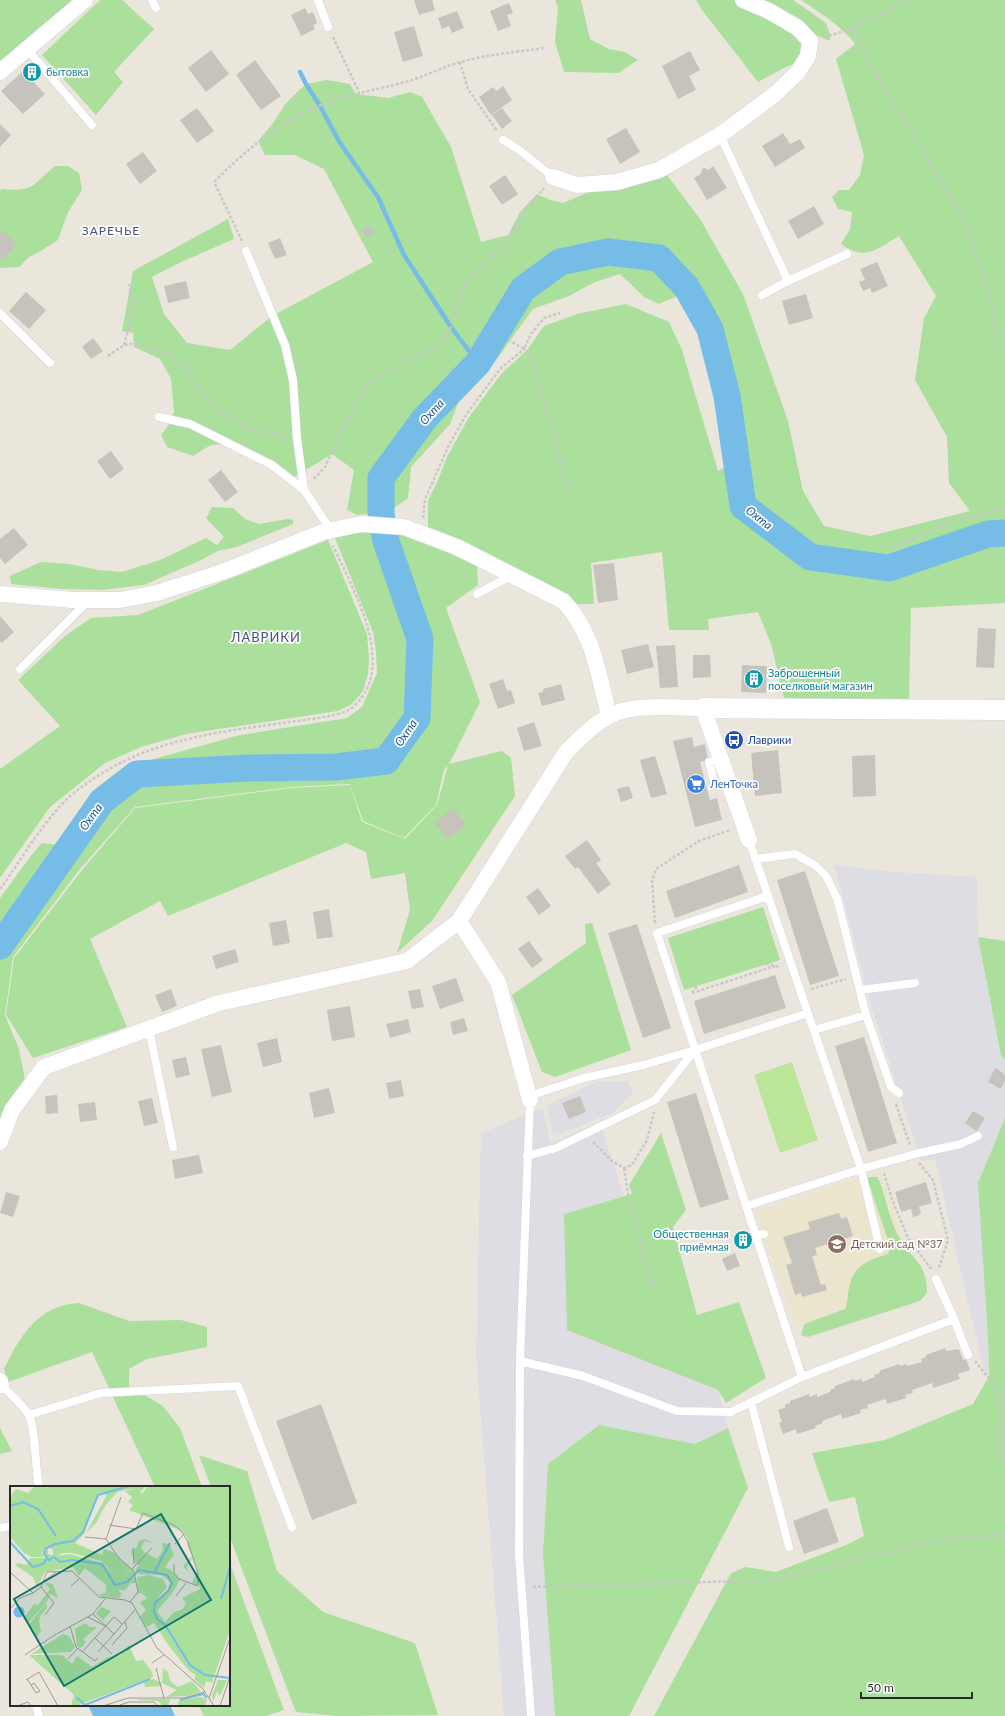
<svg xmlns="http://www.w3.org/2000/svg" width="1005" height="1716" viewBox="0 0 1005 1716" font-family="Lato,sans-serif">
  <rect width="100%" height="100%" fill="#ebe6dc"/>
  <path fill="#dfdde4" d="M834,865L897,872L977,877L978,937L1001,1056L1005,1059V1118L996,1143L988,1337V1375L985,1376L935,1160L921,1161L871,1005Z
    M599,1081L628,1082L633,1094L612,1113L553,1137L547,1105Z
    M543,1108L550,1143L600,1122L624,1196L565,1214L567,1330L718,1390L728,1428L695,1444L599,1425L548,1464L543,1554L555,1716H504L476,1355L481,1133Z"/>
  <path fill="#ece5cd" d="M880,1170L919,1283L796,1326L756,1213Z"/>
  <path fill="#abdf9c" d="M0,0H87L0,78Z
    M100,0H122L154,29L114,72L123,82L96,115L42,55Z
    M555,0H581L590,39L609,49L625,52L638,60L618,73L564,72L555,42L558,7Z
    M696,0H793L826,23L830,35V41L799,28L804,60L786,67L758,82L702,10Z
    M801,0H1005V603L911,608L909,701L784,698L771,644L758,612L708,619L709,630H669L662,552L591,563L594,604H571L560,590L428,530V501L438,480L447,457L469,417L502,373L527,350L544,326L577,314L626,304L669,322L682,350L718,471L748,454L737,456L729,395L712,327L678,296L659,304L644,297L620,274L595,282L569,296L533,309L494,363L460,398L450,424L411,467L408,498L390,511L357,515L347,510L354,470L332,454L289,480C272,466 234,441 212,445C206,447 198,453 193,456L167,447L161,435L168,426L174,412L171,379L160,359L134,347L133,333L122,331L133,271L228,219L234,239L179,263L152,277L164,314L187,343L230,350L272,316L373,262L324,169L295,155H265L258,141L273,123L286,103L306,84L327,80L350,84L356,94L388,98L410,92L422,97L451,147L481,242L508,235L520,212L537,194L550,200L563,203L658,163L700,219L743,294L788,421L803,491L824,526L870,536L970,511L949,483L947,437L915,380L924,318L936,296L899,236C876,250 866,261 841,244L850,229L852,212L838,209L832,197L839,190H849L860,175L864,155L836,59L855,44C841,25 820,13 801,0Z
    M55,166H68L79,173L82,190L68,212L58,240L39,252L29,257L19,267L0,268V191L2,189C35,192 32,185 55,166Z
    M212,507L233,508L245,519L259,524L288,519L293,520V524L237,547L218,551L199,561L144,585L102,590L63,589L11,584L10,576L41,562L69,564L98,570L122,572L160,560L206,538L217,545L224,537L206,518Z
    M353,530L402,532L477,566L478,585L446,608L480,702L449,764L502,751L511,758L515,796L432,921L397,953L410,910L405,873L371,879L366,852L346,843L168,916L160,901L90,939L127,1027L33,1058L6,1015L14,958L82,870L135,808L291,788L350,785L362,822L405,839L437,805L448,766L444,770L436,805L404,838L363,821L350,784L291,787L135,807L80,869L13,957L5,1015L19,1049L25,1080L0,1125V898C14,880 26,860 42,843L60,845L102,788L132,765L240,735L347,718L362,707L377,673L376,652L373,632L335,538Z
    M328,540L367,634L369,658L368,674L363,691L352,704L338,711L186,734L141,747L105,763L50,807L0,878V769L60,726L18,680L65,636L91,618L138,615Z
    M763,907L780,960L684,990L668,938Z
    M592,923L631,1050L555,1077L542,1072L512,995L586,943L585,924Z
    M978,937L1005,941V1059L1001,1056Z
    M1005,1118V1716H654L731,1573L746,1567L776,1572L846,1545L864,1536L855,1497L829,1502L812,1453L885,1440L973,1404L989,1376L988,1337L978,1183Z
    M661,1133L686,1210L673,1227L697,1315L739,1302L766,1378L726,1403L718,1390L567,1330L564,1214L632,1194L629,1185Z
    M870,1177H877L880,1182C886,1200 890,1221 899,1237C912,1261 927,1262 927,1293L920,1301L808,1337L801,1335L804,1324L845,1309C849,1301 847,1293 850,1284C854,1265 871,1259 888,1254L890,1246L867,1178Z
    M79,1303L129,1321L181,1320L207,1327V1347L147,1359L129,1369V1386L163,1406L180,1428L202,1487H155L92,1352L8,1382L4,1369C20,1336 38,1305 79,1303Z
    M599,1425L695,1444L728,1428L748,1488L629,1716H555L543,1554L548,1464Z
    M0,1428L12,1451L0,1454Z
    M199,1455L247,1471L277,1571L323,1612L415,1643L438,1715L338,1716L296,1712L229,1535V1487H211Z
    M229,1561L284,1710L266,1716H204L198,1705H229Z"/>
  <path fill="#bbe598" d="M792,1062L818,1140L780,1153L754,1075Z"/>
  <path fill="#75bce7" d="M88,1705H170L175,1716H93Z"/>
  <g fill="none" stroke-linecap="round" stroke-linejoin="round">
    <path stroke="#75bce7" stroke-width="4.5" d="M300,72L306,84L320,106L340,143L378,197L404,255L451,327L478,363"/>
    <path stroke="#75bce7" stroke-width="27" d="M0,946L102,801L137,774L249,768L336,767L386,761L417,718L420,639L386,541L381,514V478L425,418L478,363L523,289L560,262L608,252L659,258L687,288L710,329L727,396L743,506L810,557L889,568L988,534L1005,533"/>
  </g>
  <path fill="#c6c3bc" d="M414,0H432L435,10L419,15Z
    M509,3L513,13L507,15L511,26L498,31L490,11Z
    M305,8L308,14L313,12L317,23L313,25L315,29L301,36L291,15Z
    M457,11L464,28L452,33L449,26L442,29L438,18Z
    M414,26L423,56L403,62L394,32Z
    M211,50L229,74L206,92L188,68Z
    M690,51L700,70L689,76L696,90L678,99L662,66Z
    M255,60L281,96L261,110L236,75Z
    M31,65L38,73L33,79L25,70Z
    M23,71L45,94L23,114L1,91Z
    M503,86L512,100L491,115L479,97L493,87L496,91Z
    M197,108L214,131L197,143L180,120Z
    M502,108L512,121L502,129L492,115Z
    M0,124L11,135L0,147Z
    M626,128L640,152L620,164L606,139Z
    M783,133L790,144L800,139L805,148L775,167L762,146Z
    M143,152L157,171L140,184L126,164Z
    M713,166L727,188L707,200L694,178L701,174L702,169L705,168L708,170Z
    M505,175L518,194L502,205L489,186Z
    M814,206L824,224L798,239L788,221Z
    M369,225L374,233L367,238L362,230Z
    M3,231L17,244L3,260L0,258V234Z
    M280,238L287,255L275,259L268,243Z
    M877,262L888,286L872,293L870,288L863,291L859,282L865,280L860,269Z
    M186,281L190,298L168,303L164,286Z
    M26,292L46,310L29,329L9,311Z
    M806,294L813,318L789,325L782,301Z
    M93,338L103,351L91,359L82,347Z
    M111,451L124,469L110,479L97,461Z
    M221,470L238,492L225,502L208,480Z
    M14,528L28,545L5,564L0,558V539Z
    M614,563L618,600L598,603L593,565Z
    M0,616L14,632L2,643L0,641Z
    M978,628L996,629L994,668L976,667Z
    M648,644L654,667L627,674L621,650Z
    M675,645L678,687L660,688L656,646Z
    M693,655H710L711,677L693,678Z
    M742,665L767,666L766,693L741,692Z
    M503,679L507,691L511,690L515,703L498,709L489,684Z
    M561,684L565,700L542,706L538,693L543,692V689Z
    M534,722L542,746L524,751L517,728Z
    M692,737L694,747L705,744L708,760L700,762L710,800L717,798L722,820L695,827L673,741Z
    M778,750L782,793L755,796L751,753Z
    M875,755L876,796L853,797L852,756Z
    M655,756L667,794L651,798L640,760Z
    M629,786L633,798L621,802L617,789Z
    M453,808L466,824L448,839L434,823Z
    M587,840L601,860L596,863L611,884L598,894L578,867L575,869L565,856Z
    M739,865L748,892L675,918L666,891Z
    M805,871L839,976L810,985L777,880Z
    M538,888L551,906L539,915L526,897Z
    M329,909L333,937L317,939L313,912Z
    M286,920L290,943L273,946L269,923Z
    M637,924L671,1028L643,1038L608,933Z
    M529,941L543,960L532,968L518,949Z
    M235,949L239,962L216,969L212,956Z
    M775,975L786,1008L704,1034L694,1001Z
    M456,978L464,1001L440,1009L432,986Z
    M171,989L177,1006L162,1012L155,995Z
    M420,989L424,1007L412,1009L408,991Z
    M350,1006L355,1037L332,1041L327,1010Z
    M464,1018L468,1031L453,1035L450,1022Z
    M408,1019L411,1032L390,1038L386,1024Z
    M864,1037L897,1143L868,1152L835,1046Z
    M277,1038L282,1062L263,1067L257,1043Z
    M221,1045L232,1092L212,1097L201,1049Z
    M186,1057L190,1075L176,1078L172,1060Z
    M995,1068L1005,1074V1081L1001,1089L988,1082Z
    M401,1080L404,1096L389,1099L386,1083Z
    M329,1088L335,1113L314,1118L309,1093Z
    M696,1093L729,1199L700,1208L667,1102Z
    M57,1095L58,1113L46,1114L45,1096Z
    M580,1096L586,1112L569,1119L562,1103Z
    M152,1098L158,1123L144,1126L138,1101Z
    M95,1102L97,1120L80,1122L78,1104Z
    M973,1111L985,1118L977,1131L965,1123Z
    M199,1155L203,1173L175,1179L172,1160Z
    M926,1182L932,1203L919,1207L921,1214L917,1216L913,1217L911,1209L901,1212L895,1192Z
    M6,1192L20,1196L13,1217L0,1213Z
    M839,1213L841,1219L847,1217L853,1236L815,1248L817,1255L812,1256L821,1285L825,1284L827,1290L802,1297L801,1293L795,1295L786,1265L792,1263L783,1237L810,1229L808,1222Z
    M744,1232L747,1243L742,1245L739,1233Z
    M735,1253L740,1266L727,1271L722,1259Z
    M945,1348L946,1351L959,1349L963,1360L966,1359L970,1370L958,1374L960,1379L933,1388L932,1383L912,1390L913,1393L905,1395L906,1398L887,1404L886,1399L867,1405L868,1408L860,1410L861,1413L842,1419L841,1414L822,1421L823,1423L815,1426L816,1428L797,1434L796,1429L783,1434L779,1423L782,1422L778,1410L785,1408V1405L790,1403V1401L809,1394L810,1397L817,1394V1397L830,1392V1390L835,1388V1386L854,1379L855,1381L862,1379V1382L875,1377L874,1375L880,1373L879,1371L899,1364L900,1366L906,1364L907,1366L922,1362L921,1359L926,1357V1355Z
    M321,1404L357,1503L312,1520L276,1421Z
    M827,1508L839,1542L804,1554L793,1521Z"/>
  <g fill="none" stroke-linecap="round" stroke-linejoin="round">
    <g stroke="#d2d3e2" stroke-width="9">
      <path id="service" d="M152,0L156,8
        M318,0L328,27
        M27,49L92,125
        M720,135L788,281
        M503,140L518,149L553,177
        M246,251L285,345L293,380L297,439L304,490L330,529
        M762,295L788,281L847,254
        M0,313L50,363
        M159,417L190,424L272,465L304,490
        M477,594L512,575
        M20,669L89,600
        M721,760L709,762L715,785L730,783
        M749,840L861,1169L880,1249
        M755,859L795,854L815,865L826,876L837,898L866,1015L891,1087L899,1093
        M768,896L657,933L802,1377
        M860,990L915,983
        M149,1029L173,1147
        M814,1030L866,1015
        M529,1096L584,1078L643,1065L695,1050L808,1013
        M530,1100L520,1361L519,1555L531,1716
        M527,1156L556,1148L655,1100L695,1050
        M746,1206L861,1169L919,1153L961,1144L978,1136
        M756,1236L764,1234
        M954,1319L968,1355
        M520,1361L583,1376L677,1411L731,1412L802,1377L954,1319L936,1279
        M1,1385C10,1394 21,1403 28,1414C36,1426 35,1470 39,1487
        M751,1402L789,1547
        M29,1415L101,1393L238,1386L292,1527
        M0,1528L11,1526
        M36,1705L39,1716"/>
    </g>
    <g stroke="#d2d3e2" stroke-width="17">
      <path id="minor" d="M0,72L85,0
        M553,177L577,185L617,182L659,170L720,135L775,94L798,72L808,56L810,41L798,28L769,11L743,0
        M0,594L73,600H120L157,593L225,571L323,532L361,524L404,527L457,547L563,601C593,631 599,676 609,716
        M459,921L498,982L530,1100
        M0,1142L12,1110L44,1067L219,1003L407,961L459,921L566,752C579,739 593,725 609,716C633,703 676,708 703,708L749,840
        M0,1381L1,1385"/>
    </g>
    <g stroke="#d2d3e2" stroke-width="21">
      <path id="tertiary" d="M703,708L1005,710"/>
    </g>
    <path stroke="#c8c8c8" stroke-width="2.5" stroke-dasharray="3 2" stroke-linecap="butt" d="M852,29L876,76L922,149L966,224L989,294L996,332L1005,346
      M333,37L359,92
      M824,37L852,29L908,0
      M460,62L468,89L497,131
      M242,241L215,184V181C247,149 281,121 324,104C353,92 385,89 415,79C430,74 445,66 461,62C488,54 517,52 545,48
      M508,340L524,349L531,334L544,318L560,313
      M124,345C130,324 135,305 129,284
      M108,356L124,345L132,344L168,354L182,363L195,383L217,408L245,427L277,435L287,441
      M314,479L325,467L342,430L363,390L383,373L421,355L441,341L451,327L466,282L507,240L526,211L544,188
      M423,518L425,499L449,445L466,415L500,369L524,349L527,350L533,366L569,490
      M890,548L958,519L1005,509
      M0,889C22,859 40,826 67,799C75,791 86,784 96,777C166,731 248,730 329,716C338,714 349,712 356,704C397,664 352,587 333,546
      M655,923L652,881L656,869L699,841L730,830
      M766,964L780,967
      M811,989L846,979
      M692,993L775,966
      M692,993L697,986
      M896,1104L910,1145
      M593,1142L613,1162L624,1168L632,1165L647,1140L654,1112
      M919,1163L933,1180L948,1240L939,1268
      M624,1168L628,1195L654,1290
      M884,1173L892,1199L908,1238L932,1270
      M975,1361L1000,1392L1002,1411L999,1438L1000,1456L1005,1462
      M533,1587L776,1580L940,1540L1005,1535"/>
    <use href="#service" stroke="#fff" stroke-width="8"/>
    <use href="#minor" stroke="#fff" stroke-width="16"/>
    <use href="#tertiary" stroke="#fff" stroke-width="20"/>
  </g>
  <defs>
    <g id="building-disc" transform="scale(1)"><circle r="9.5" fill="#0f9aa8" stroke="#fff"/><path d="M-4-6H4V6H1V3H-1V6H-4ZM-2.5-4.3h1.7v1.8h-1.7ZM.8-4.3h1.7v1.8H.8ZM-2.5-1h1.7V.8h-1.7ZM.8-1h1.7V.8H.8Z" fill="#fff"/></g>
    <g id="bus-disc" transform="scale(1)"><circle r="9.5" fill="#1a4fb4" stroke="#fff"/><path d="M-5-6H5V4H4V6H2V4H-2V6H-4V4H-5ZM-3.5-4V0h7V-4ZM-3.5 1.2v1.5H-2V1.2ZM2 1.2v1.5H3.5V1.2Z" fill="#fff"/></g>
    <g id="supermarket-disc" transform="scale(1)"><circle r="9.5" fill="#3f7fe0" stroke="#fff"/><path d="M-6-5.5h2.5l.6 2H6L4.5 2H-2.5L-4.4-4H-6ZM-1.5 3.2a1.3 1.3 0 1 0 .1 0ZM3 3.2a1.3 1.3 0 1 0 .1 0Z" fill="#fff"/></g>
    <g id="school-disc" transform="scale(1)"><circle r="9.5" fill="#8d6e63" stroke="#fff"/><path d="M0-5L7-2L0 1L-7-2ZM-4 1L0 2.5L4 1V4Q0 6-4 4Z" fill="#fff"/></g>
  </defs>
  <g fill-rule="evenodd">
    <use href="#building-disc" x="32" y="72"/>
    <use href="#building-disc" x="754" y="679"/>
    <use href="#bus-disc" x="734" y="740"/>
    <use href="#supermarket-disc" x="696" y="784"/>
    <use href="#building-disc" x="743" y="1240"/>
    <use href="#school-disc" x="837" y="1244"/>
  </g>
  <g text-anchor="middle" stroke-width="3.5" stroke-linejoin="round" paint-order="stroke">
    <g font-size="11" fill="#0d838f" stroke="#fff" text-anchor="start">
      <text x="46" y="76">бытовка</text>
      <text x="768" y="677">Заброшенный<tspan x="768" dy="13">поселковый магазин</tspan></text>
      <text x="729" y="1238" text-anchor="end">Общественная<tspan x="729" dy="13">приёмная</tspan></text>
    </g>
    <g font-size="11" fill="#164399" stroke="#fff" text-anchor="start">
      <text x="748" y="744">Лаврики</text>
    </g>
    <g font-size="11" fill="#366cbe" stroke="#fff" text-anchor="start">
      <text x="710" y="788">ЛенТочка</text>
    </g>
    <g font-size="11" fill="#785e54" stroke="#fff" text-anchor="start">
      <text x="851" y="1248">Детский сад №37</text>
    </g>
    <g font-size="12" letter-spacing="1" fill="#4d4f78" stroke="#fff">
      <text x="111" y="235">ЗАРЕЧЬЕ</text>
    </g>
    <g font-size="12" font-style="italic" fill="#155892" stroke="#fff">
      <text transform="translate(432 412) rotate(-48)" y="4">Охта</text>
      <text transform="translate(759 518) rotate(38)" y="4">Охта</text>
      <text transform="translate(406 733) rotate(-56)" y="4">Охта</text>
      <text transform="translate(91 817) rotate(-54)" y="4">Охта</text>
    </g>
    <g font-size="13" letter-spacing="1" fill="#4d4f78" stroke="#fff">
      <text x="266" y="642">ЛАВРИКИ</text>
    </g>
  </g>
  <g transform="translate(10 1486)">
    <rect width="220" height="220" fill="#ebe6dc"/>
    <path d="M25,0H136L130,6L132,8L138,0H220V144L202,197L196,195L194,202L184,193L186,189L179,185L159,160L144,137L136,141L130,130L136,124L130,117L137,112L132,107H128L127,91L139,89L153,93L157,101L147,113L148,114L159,105L160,101L159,95L151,89L129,88L125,84L129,79L125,77L121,65L127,61L129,55L135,53L144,58L135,55L131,61L133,65L147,73L153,64L152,57L159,58L164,68L155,81L161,84L170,93L163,106L147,125L155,136L164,126L173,123L176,117L172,112L190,103L189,98L186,100L182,97L187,86L182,72L177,81L178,86L173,80L182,70L177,59L178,53L172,45L119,24L123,19L118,16L122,11L115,5L125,3L115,4L107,6L95,20L86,37L76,47L96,11L95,8L88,9L74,48L65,57L92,69L94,63L103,66L121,83L110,94L122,83L126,97H121L115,104H108L112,108L109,112L94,111L89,109L96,106V99L75,82L69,90L63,81L35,86L27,101L23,91L5,79L8,77L17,79L20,72H35V65L38,63V68L43,69V64L39,61L34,62L32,67L34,71H22L14,67L0,51V11L6,3L18,7ZM52,67H62L91,75L110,94L92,77L59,68L47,70ZM34,96L43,98L48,112L39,108L38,114L18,137L13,132L15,130L24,118L28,119L40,103ZM36,117L37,122L30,130L29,136L31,145L26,151L19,138ZM91,121L101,125L93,134L86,128ZM75,137L80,141H87L73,153L76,156L71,162L67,160L65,143ZM53,148L59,150L65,161L61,166L21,168ZM119,159L126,175L133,174L142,186L143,191L66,220L61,219L64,209L19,169H52L62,178L67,170L82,181L98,171L110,169ZM153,182L158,186L160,195L168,201L182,195L191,206L177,210L156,211L167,204L152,197ZM143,193L150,196L152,200L135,201L134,196ZM208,194H217L211,208L209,209L207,205L203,216L202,210ZM191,211L197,214L195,220H167L169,215ZM129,213H159L160,214L158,220H153L148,215L127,214Z" fill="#abdf9c" fill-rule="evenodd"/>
    <path d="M3.5 126a5.5 5.5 0 1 1 11 0a5.5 5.5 0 1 1-11 0Z" fill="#75bce7"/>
    <path fill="none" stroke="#75bce7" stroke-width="2" d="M119,0L88,9L73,46L63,55L45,58L35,63L34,68L39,74L44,71L50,76L62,74L92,78L105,99L117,96L129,84L157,89L162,97L158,105L145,117L144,125L147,133L155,139L180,179L195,189L220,192M0,20L13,16L28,23L46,50M0,56L23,81L33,78L38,72M144,87L160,57M211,113L220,81M66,211L75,219L140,193M170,214L193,208L197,212"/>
    <path fill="none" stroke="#9e9b95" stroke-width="1" d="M99,39L126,43L133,27L164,39L172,46L178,56L188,87V100L169,93L164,87V78M75,51L96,53L108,71L124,85L128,106L120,116M96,53L111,11M165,58L174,48M123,62L124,78M122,83L142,62M0,86L23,107M34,95L46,86M61,100L70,92M31,101L44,117L35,129M166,110L176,97M0,123L10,112L23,107L31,101L37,86L62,85L89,111L115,114L122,117L147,162L193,203L204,220M83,128L104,148M78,131L95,140M60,140L66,161L85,175L88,172M85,152L102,168M102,159L117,142L115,136M73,165L104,131L112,138M88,166L125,124M15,169L43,150L83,128L95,113M58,173L68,162M142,177L154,169M146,182L154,212M17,193L21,199L26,207L30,205L24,197L21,199M16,194L29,186L48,220M199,212L220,152M7,220L18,216L21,220M93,220L118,212H174L195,206M107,220L119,216H144L148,220M210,220L220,191"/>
    <path fill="#0f766e" fill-opacity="0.15" stroke="#0f766e" stroke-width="2" d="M151,28L201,114L54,200L4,113Z"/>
    <rect width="220" height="220" fill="none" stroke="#2a2a2a" stroke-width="2"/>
  </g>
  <path d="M861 1692v6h111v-6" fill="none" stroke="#2a2a2a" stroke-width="2"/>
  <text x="867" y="1692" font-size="12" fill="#2a2a2a" stroke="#ffffff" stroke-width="3" paint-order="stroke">50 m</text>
</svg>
